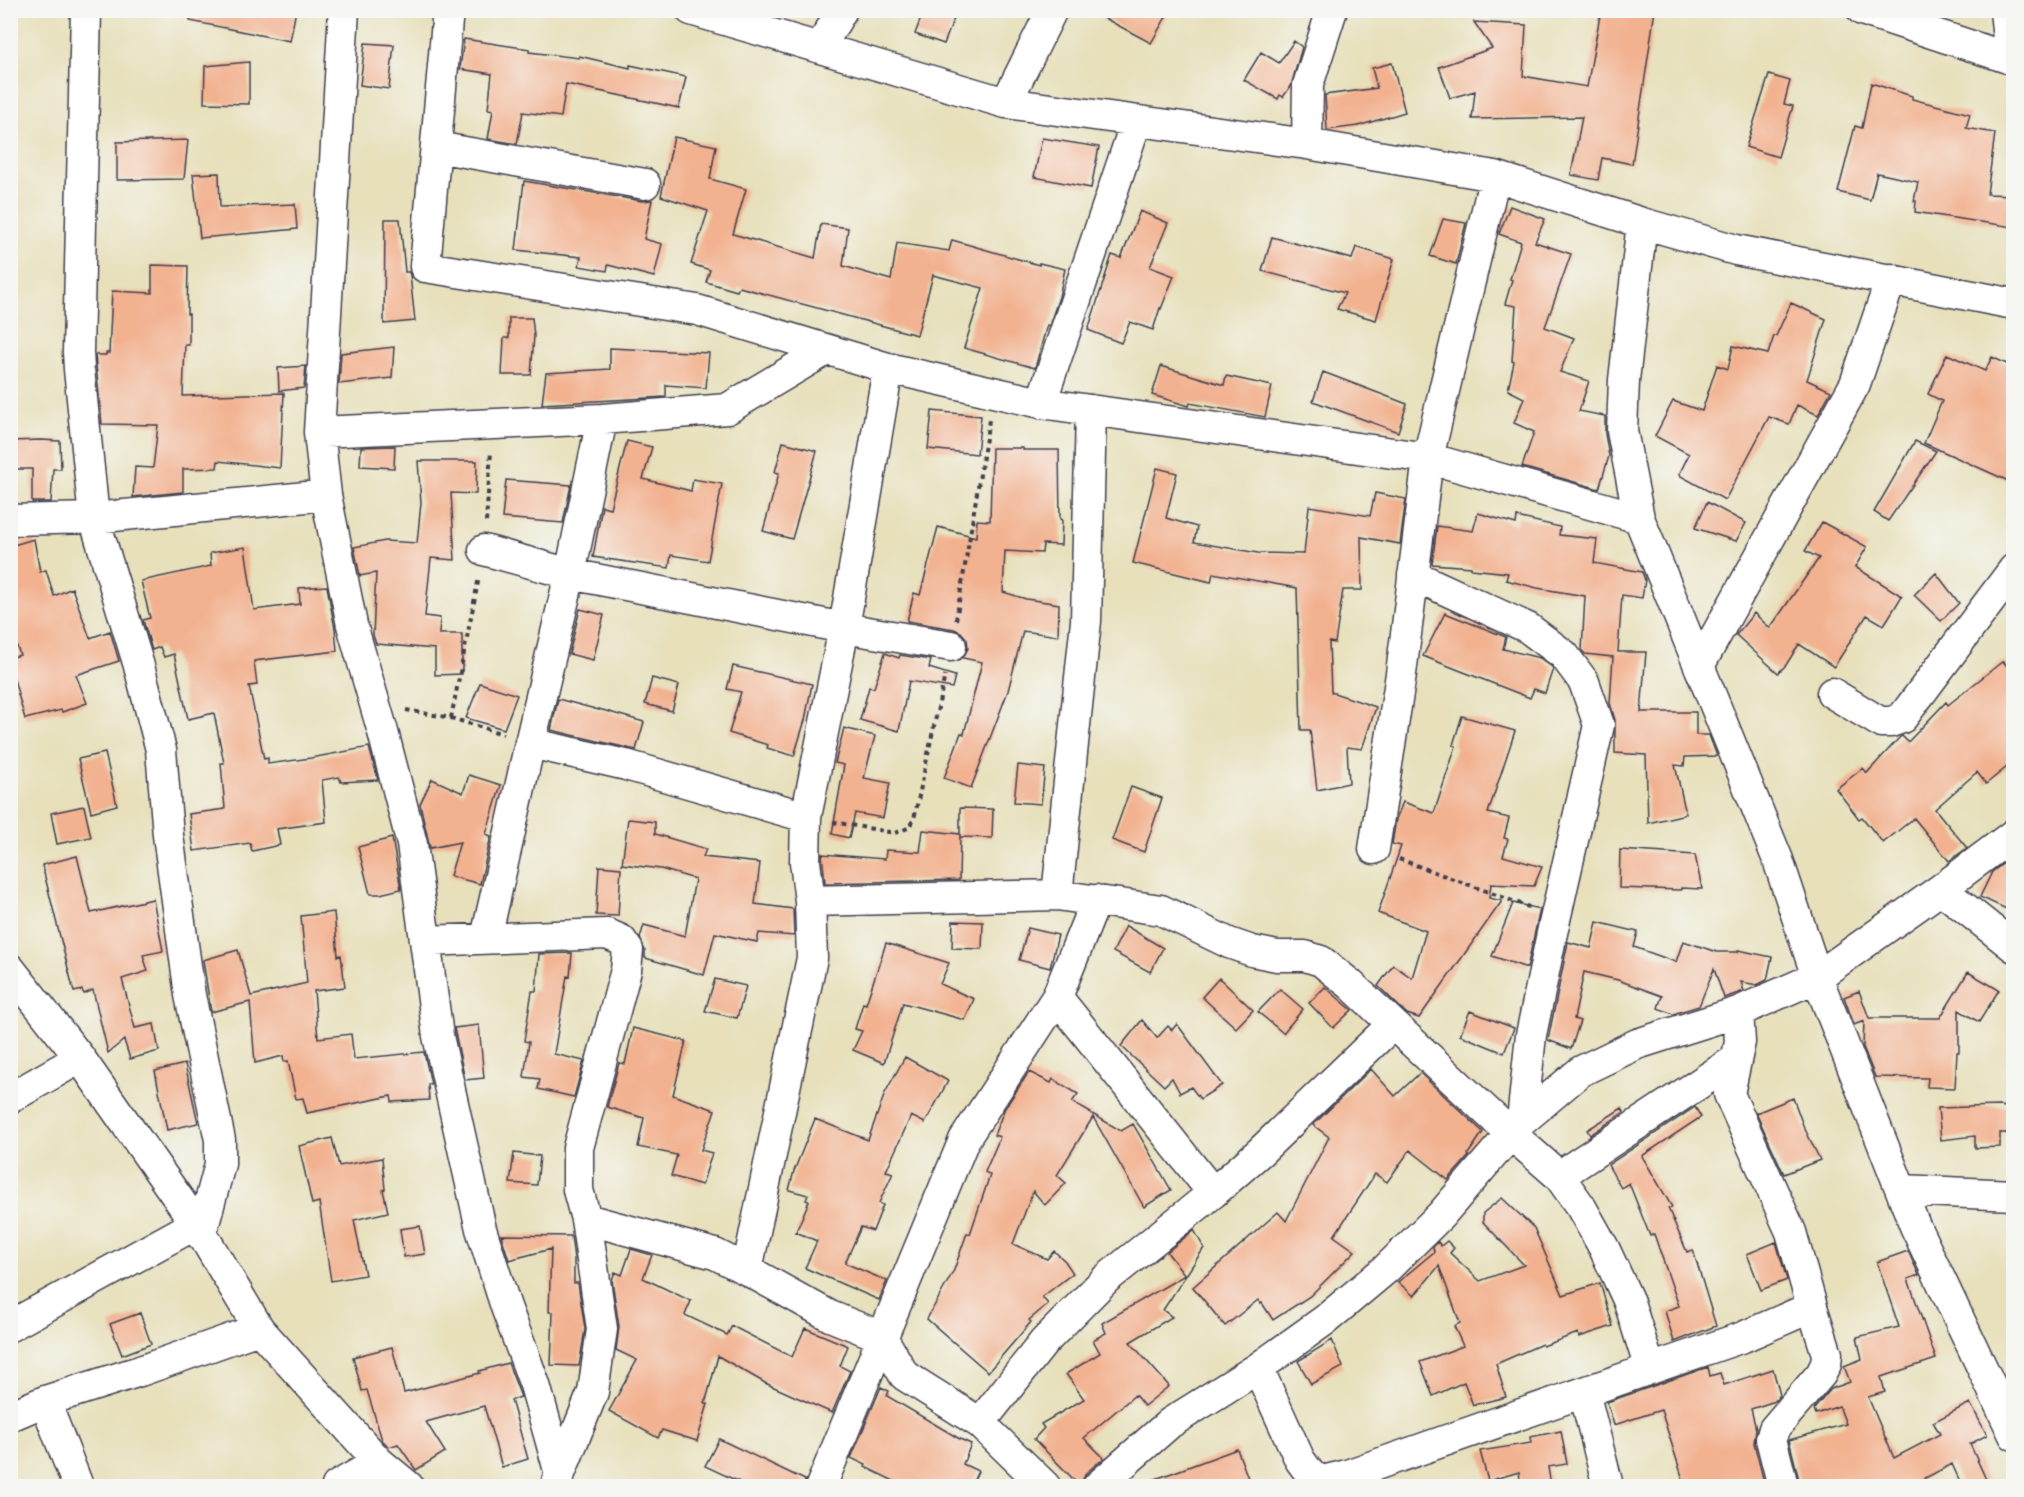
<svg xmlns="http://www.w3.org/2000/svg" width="2024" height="1497" viewBox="0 0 2024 1497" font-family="Delius,sans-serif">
  <rect width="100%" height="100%" fill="#f6f6f2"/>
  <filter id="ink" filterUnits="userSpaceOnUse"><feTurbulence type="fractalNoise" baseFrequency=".0167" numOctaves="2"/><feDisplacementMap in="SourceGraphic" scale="12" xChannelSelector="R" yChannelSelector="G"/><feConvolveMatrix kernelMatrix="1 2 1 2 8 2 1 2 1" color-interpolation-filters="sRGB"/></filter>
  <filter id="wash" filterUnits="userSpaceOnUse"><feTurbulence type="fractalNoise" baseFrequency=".008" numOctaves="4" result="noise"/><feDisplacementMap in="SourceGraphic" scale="24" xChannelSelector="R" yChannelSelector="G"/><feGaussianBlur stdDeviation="1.35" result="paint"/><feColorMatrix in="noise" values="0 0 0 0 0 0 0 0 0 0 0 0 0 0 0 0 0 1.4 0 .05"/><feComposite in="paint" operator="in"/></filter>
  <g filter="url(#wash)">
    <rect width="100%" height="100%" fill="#e7e0bb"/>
    <g id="blocks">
      <path fill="#f2b18f" d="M191,10H296L290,41L190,21Z
        M924,10H940L955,16L944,44L915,34Z
        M1089,10H1170L1151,43Z
        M1601,10H1655L1632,164L1602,158L1598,180L1571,175L1582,117L1472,119L1475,91L1450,98L1439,67L1492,48L1474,22L1526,25L1523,76L1587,87Z
        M464,39L529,49V52L579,58V56L630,68V65L686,77L679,108L566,84L561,117L523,112L517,144L488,139L493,110L488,109L492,74L460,69Z
        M1294,41L1302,47L1291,86L1283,97L1280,95L1278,99L1244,80L1261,52L1279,63Z
        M365,43L394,45L389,89L360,85Z
        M249,62V104L204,103L205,66Z
        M1392,63L1405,112L1358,126L1327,130L1325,95L1377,88L1372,68Z
        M1769,75L1790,81L1784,104L1793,106L1778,157L1746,147Z
        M1871,83L1912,96V99L1970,114L1966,128L1995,133L1987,194L2013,195V227L1915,212L1916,201H1914L1918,182L1877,173L1870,200L1838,192L1855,126L1862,128Z
        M674,137L716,146L710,179L746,189L733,234L815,258L821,224L848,228L843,266L891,280L897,243L949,251L952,240L1039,265V263L1065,269L1059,297L1049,326L1047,325L1035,368L964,348L983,288L933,275L917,335L739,287L737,291L706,282L710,270L691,264L708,211L661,196Z
        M1042,138L1099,147L1091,188L1034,177Z
        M188,140L184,179L117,180V142Z
        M219,173L220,207L295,204L297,229L200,238L193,174Z
        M524,181L642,201L652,200L644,239L662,244L654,277L608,265L607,271L579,266L581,257L516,250Z
        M1510,206L1545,219L1535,242L1571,254L1545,327L1574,338L1560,372L1589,381L1579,411L1605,416V434L1609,456L1599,489L1522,467L1534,432L1514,423L1524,398L1508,390L1514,362L1512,361L1516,306L1505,304L1512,280L1510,279L1521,242L1499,234Z
        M1140,211L1168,223L1150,267L1174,276L1161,309L1160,308L1153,330L1130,322L1121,343L1088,330L1112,255L1121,258Z
        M385,219H400L405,272H409L410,275L415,321L384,324Z
        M1443,219L1466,223L1456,264L1430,256Z
        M1272,237L1352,259L1356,247L1394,259L1376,320L1337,309L1345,293L1262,271Z
        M152,265L188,266L187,314H189V345H185L183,396L284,393L280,468L218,461L217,468L183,469V492L133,497L135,467L153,468L158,425L102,424L95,355H106V353H109L112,291L152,293Z
        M1791,303L1826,319L1807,380L1831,391L1818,415L1797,405L1789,424L1769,417L1725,500L1679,475L1689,454L1655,436L1673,401L1702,411L1717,365L1728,369L1733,346L1768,354L1774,336H1776Z
        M509,318H532L534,336L531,375H502L504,338H509Z
        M394,347L392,378L339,384L341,353Z
        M610,348L709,353L706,388L666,385V397L542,404L546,373L610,369Z
        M1947,354L1985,371L1992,357L2013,367V483L1924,443L1942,401L1928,394Z
        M306,366L304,388L279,391L278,368Z
        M1161,366L1224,385L1226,376L1272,386L1265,417L1190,403L1189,406L1152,395Z
        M1323,372L1407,404L1398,432L1313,401Z
        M932,411L981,416L977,454L928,449Z
        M41,440L60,441L61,469H53L51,502H32V469H10V441Z
        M627,441L652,447L643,479L691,491L693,479L722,484L708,561L671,555L669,568L593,557L602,506L610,508Z
        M1915,441L1936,451L1888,521L1874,512Z
        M783,442L817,451L792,539L763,531L779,473L775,472Z
        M395,446L394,468L360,466L361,447Z
        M992,448H1023V450H1059L1060,519L1062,520L1061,545L1043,544L1042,553L1005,551L1003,592L1026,599L1059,604L1058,636L1023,631L1008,691L971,788L944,778L961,733L964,734L982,662L963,658L968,648L967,639L961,632L954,629L907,621L914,593L920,595L938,527L976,537L977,520L990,521Z
        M418,461H477L476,494L451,493L455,560L431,558L425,616L440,618L439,634H462V674L435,675V649L376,644L373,635L376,573L360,576L354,547L385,541L417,543L421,503Z
        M1157,468L1177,473L1166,518L1197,527L1194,542L1258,553L1304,554L1309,506L1370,516L1375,493L1406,499L1400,544L1361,537L1362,590H1343L1335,643L1329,642L1331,692L1376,707L1362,749L1347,747L1349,783L1317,790L1310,730H1301L1297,588L1213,573L1211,582L1133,563Z
        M506,480L571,485L563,523L502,518Z
        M1707,502L1746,523L1736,541L1695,528Z
        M1478,513L1516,524L1517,517L1560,527L1559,535L1597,539L1594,563L1642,572L1645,580L1642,598L1622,595L1618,652H1646L1641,712H1696V735H1709L1717,756L1685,757L1684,766L1675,765L1686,814L1648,823L1646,755L1615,753V720L1610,703L1613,657L1585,654L1582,651L1585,596L1537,588L1506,580L1508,573L1471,569V567L1432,564L1437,526L1473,531Z
        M1822,522L1867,547L1855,567L1902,596L1884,625L1867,615L1834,667L1799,644L1786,665L1778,673L1736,635L1754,613L1770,628L1819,558L1805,551Z
        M34,539L40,572L46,570L54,596L72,588L90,638L110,631L119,661L76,675L87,703L62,712L61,710L25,719L10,665V658L20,655L10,626V546Z
        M245,547L254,610L300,604L299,588L327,586L335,629L337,651L254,661L257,685L249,686L264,759L268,758V764L311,758L369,747L378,780L341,782L339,777L322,780L326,822L277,829L280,845L252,851L250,843L194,851L189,814L225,809L221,763H224L214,713L188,719L174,654L164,657L160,647L152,650L143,620L150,618L141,581L211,566L210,553Z
        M1936,573L1959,603L1941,621L1914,595Z
        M580,609L604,615L593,660L569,654Z
        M1445,613L1506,637L1503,649L1540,658L1552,667L1553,669L1545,693L1534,689L1530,698L1423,656Z
        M885,653L899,658L900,655L931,660L929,668L955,676L952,688L909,681L899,731L860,720L869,687L874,688Z
        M2003,661L2013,674V762L1986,784L1977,772L1935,809L1967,848L1949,861L1914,818L1883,843L1862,817L1859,819L1836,789L1863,768L1867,773L1899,738L1902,736L1908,742L1946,702L1948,705Z
        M733,666L812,684L805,720L794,756L767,748L768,745L729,733L741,692L727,689Z
        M652,678L679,685L672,711L645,704Z
        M480,683L517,695L504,729L466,718Z
        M558,699L599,710V709L644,722L636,750L551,730Z
        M1462,716L1515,731L1488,813L1509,818L1504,838L1508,839L1503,856L1542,867L1534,886L1491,884L1489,898L1502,901L1419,1018L1407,1014L1378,986L1393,965L1412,978L1426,931L1378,913L1401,846L1392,844L1396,819L1403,802L1434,813L1456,746L1453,745Z
        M844,728L875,736L864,778L890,783L883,818L855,813L849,838L832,834L844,765L835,763Z
        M105,753L117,805L91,812L78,759Z
        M1018,765L1045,768L1041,804L1014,802Z
        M469,775L501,785L486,834L491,836L480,884L450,876L460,842L430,848L420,804L432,779L463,793Z
        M1131,787L1162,798L1144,852L1112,840Z
        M84,806L91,837L57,844L51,813Z
        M960,808L993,809L992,838L960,837Z
        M628,819L655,822V834L706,849L703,857L760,863L755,904L793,909L794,936L759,933L757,942L715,933L704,975L645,958V951L640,938L644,925L685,936L695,879L661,869L622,864Z
        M923,830L960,834L959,880L825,883L822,854L885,859L886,850L920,852Z
        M392,838L401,889L380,894H370L358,847Z
        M1620,850L1695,855L1702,889L1681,888V890L1619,888Z
        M77,856L91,913L153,899L163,951L143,955L148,971L122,979L135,1028L154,1024L159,1051L130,1059L124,1040L108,1053L93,990L84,994L82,990L74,992L42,865Z
        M2013,856V912L1980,897L1992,872Z
        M599,866L621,868L618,916L596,915Z
        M1513,903L1540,909L1527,968L1492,956Z
        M334,912L338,956L341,955L345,987L314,991L318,1038L351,1034L354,1059L424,1052L431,1084H428L429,1100L392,1102L391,1096L307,1113L303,1098L296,1099L288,1061L284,1062L283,1056L255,1063L250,1002L211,1012L203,960L238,950L251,996L307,983L301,916Z
        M953,921L983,922L982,949L952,948Z
        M1597,922L1638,932L1634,947L1676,962L1683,941L1717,952H1738V950L1772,957L1767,980L1757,985L1741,982L1744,991L1724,998L1714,969L1699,1006L1673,1014L1658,1008L1662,996L1618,980L1584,972L1574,1019L1580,1021L1571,1049L1548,1040L1568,942L1591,948Z
        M1126,926L1163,948L1150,972L1113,952Z
        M1028,928L1058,935L1050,968L1019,960Z
        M886,943L949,963L940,984L974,999L965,1020L903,1003L884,1063L853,1050L862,1031L855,1029L863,1003L866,1004Z
        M572,953L570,977L567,976L554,1054L584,1061L574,1097L538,1089L540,1079L524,1077L529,1042L524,1041L532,991H536L539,954Z
        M1968,972L1999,990L1979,1022L1959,1010V1052H1957L1955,1088L1927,1087L1928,1078L1875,1077L1863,1047L1864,1021L1854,1025L1844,997L1859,991L1869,1018H1940Z
        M1219,978L1253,1010L1236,1028L1202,997Z
        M715,979L746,986L737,1018L705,1011Z
        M1325,987L1352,1010L1333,1028L1309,1003Z
        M1280,989L1303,1009L1283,1033L1258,1012Z
        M1470,1011L1514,1028L1504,1053L1460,1035Z
        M1142,1020L1157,1038L1168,1026L1172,1030L1177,1024L1222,1085L1200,1099L1191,1087L1180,1093L1172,1078L1164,1086L1121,1046Z
        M479,1025L484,1078L465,1080L454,1028Z
        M633,1028L686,1041L673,1095L715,1110L701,1150L712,1153L702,1185L671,1176L677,1155L638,1147L644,1118L607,1107L619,1063L625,1064Z
        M905,1057L948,1081L925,1123L911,1116L886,1171L893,1173L879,1203L883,1205L873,1231L861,1227L845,1263L887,1281L879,1300L805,1268L817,1241L796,1232L809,1201L806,1200L808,1195L789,1190L794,1171L815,1119L868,1140L885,1093Z
        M185,1064L198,1123L167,1130L155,1071Z
        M1371,1069L1395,1096L1420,1073L1483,1132L1468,1154L1469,1156L1448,1180L1410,1150L1387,1182L1375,1174L1334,1236L1355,1251L1310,1296L1273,1320L1262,1303L1261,1304L1258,1300L1225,1326L1193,1287L1278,1212L1286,1221L1329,1137L1313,1125Z
        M1029,1072L1051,1083L1053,1079L1078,1094L1072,1102L1121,1131L1133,1124L1171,1190L1144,1207L1093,1117L1057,1175L1066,1183L1045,1205L1033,1191L1013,1244L1047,1259L1054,1251L1065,1261L1073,1273L1042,1297L1048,1304L1029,1320L1031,1322L988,1372L927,1319L954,1270L967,1233L970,1234L990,1175L985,1172L1000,1137L994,1135L1005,1108Z
        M1793,1098L1803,1125L1820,1160L1784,1174L1756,1113Z
        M1999,1106L2013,1108V1133H2000V1147L1975,1148V1136L1941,1140L1938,1108Z
        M1695,1107L1701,1117L1642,1156L1672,1207L1668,1208L1687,1252L1693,1250L1716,1326L1674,1342L1665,1311L1679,1306L1654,1234L1650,1236L1629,1183L1621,1188L1608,1165Z
        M1622,1108L1624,1112L1590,1135L1587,1130Z
        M332,1138L339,1166L382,1158L385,1189L383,1190L388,1212L354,1220L365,1275L331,1281L319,1202L312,1204L299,1146Z
        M514,1153L540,1156L537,1185L510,1183Z
        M1502,1198L1534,1228L1563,1295L1600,1283L1613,1326L1579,1337L1578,1333L1543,1346L1542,1344L1496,1364L1506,1397L1473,1405L1464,1382L1433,1396L1420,1362L1463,1346L1454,1326L1460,1323L1439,1266L1414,1296L1398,1282L1434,1252L1433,1247L1438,1242L1441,1246L1447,1241L1454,1248L1450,1253L1480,1281L1524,1265L1483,1222V1213Z
        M420,1226L425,1254L404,1257L400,1229Z
        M1194,1230L1204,1248L1163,1310L1172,1317L1130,1342L1169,1386L1144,1406L1135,1395L1084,1438L1104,1458L1086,1473L1080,1486L1034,1439L1044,1428L1041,1424L1084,1399L1066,1374L1100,1353L1093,1340L1106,1333L1102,1323L1185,1275L1167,1252Z
        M501,1235L571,1236L574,1259V1283H578L585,1329L579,1366L551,1365L553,1312H549L551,1249L509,1260Z
        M1776,1242L1787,1280L1761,1290L1747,1254Z
        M631,1249L652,1255L643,1278L691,1301L685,1315L727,1335L732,1326L792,1357L805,1328L848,1346L840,1366L850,1371L832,1413L765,1383L718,1356L705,1404H708L697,1441L662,1430L658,1438L609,1411L637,1360L616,1350L619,1327L612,1280L615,1272L622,1275Z
        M1908,1251L1919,1275L1908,1279L1936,1359L1881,1377L1885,1392L1868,1397L1894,1458L1940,1434L1933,1422L1970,1403L1987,1435L1970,1444L1989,1486H1962L1952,1464L1910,1486H1813L1810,1480L1800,1484L1789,1440L1846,1424L1839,1406L1816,1414L1814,1409L1831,1389L1850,1382L1844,1366L1862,1359L1857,1337L1899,1327L1877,1262Z
        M140,1313L151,1344L122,1355L110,1324Z
        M1332,1340L1343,1367L1311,1384L1298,1361Z
        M392,1347L404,1393L480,1373L479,1371L508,1363L521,1397L511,1400L528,1459L502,1467L484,1406L426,1422L445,1452L416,1470L398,1444L389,1447L382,1440L367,1390L362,1391L353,1357Z
        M1708,1367L1710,1376L1720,1373L1724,1385L1773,1369L1780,1395L1775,1401L1751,1409L1756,1429L1754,1443L1765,1486H1685L1661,1410L1614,1425L1607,1402Z
        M881,1387L889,1391L887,1396L958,1438L971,1444L963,1464L978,1471L971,1486H904L865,1467L866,1465L851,1458Z
        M1561,1431L1567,1464L1548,1467L1551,1486H1521L1519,1472L1488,1481L1480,1451L1531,1443L1530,1437Z
        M719,1439L805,1480L804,1486H748L705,1466Z
        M1237,1449L1251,1486H1143L1142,1484Z"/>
    </g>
  </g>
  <g filter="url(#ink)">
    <use href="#blocks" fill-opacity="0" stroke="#403e4e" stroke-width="1.5"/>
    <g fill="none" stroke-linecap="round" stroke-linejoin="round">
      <g stroke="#403e4e" stroke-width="33">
        <path id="minor" d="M86,10L78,352L79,369L94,518L139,666L161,750L168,835L190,995L220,1140V1164L201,1235
          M344,10L319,432L326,495L352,625L383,732L412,844L438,1036L481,1229L506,1307L535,1385L560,1474
          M448,10L425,267L697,310L888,368L1041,403L1428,458L1639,518
          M691,10L1006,103L1307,144L1495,176L1642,223L1736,250L2014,304
          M1862,10L2014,60
          M2005,10L2010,59
          M820,48L842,10
          M1006,103L1052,10
          M1307,144L1308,85L1332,10
          M436,147L645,184
          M1642,223L1624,380L1622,431L1639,518L1778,860L1817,977L1915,1226L2014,1435
          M1041,403L1136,122
          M319,432L602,419L727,409L826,350
          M10,520L94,518L326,495
          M484,550L570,574L844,628L951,646
          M1413,575L1528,628L1564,655L1584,682L1599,725L1552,933L1531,1035L1522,1121
          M1699,666L1855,384L1891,279
          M1832,693L1880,722H1891L1902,718L2014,569
          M530,743L626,765L806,817
          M1374,849L1401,674L1428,458L1495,176
          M1941,889L2014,947
          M1057,895L1086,621L1091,410
          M810,901L1057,895L1161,910L1229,943L1252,951L1277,956H1305L1321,961L1350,984L1511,1134L1559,1176L1581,1207L1604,1248L1629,1302L1650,1369L1347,1475L1322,1481L1311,1475L1300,1460L1258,1368
          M486,938L530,743L570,574L602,419
          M425,941L607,934L621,940L628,950L626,970L578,1148V1190L586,1219L602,1329L593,1392L557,1481
          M10,969L80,1058L196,1224L259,1329L379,1462L408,1486
          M1057,997L1213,1193
          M10,1098L80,1058
          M1559,1176L1735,1060
          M1901,1190L2014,1195
          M586,1219L715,1254L747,1270L830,1316L882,1337L904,1375L980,1423L1045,1486
          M747,1270L812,958L810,901L805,862L806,817L844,628L888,368
          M10,1326L196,1224
          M1650,1369L1743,1337L1812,1307L1791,1232L1729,1094L1740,1042L1738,1012
          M1584,1392L1608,1486
          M45,1401L78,1486
          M10,1416L45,1401L140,1371L259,1329
          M980,1423L1044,1342L1106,1279L1213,1193L1260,1152L1393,1024
          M337,1486L379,1462
          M821,1486L964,1140L1057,997L1096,900
          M1098,1486L1170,1423L1258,1368L1325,1320L1386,1269L1441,1215L1522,1121L1581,1071L1637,1044L1738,1012L1817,977L1941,889L2014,834
          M1783,1486L1771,1439L1774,1429L1821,1374L1826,1364L1827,1354L1812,1307"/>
      </g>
      <path stroke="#403e4e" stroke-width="4" stroke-dasharray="4.5 4.5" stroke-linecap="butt" d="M486,522L491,452
        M956,620L989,420
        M406,710L451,718L503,734
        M451,718L479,577
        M833,822L895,833L908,828L914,819L945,675
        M1399,859L1529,907"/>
      <use href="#minor" stroke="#fff" stroke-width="30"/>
    </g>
  </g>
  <rect width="2024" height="1497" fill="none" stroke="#f6f6f2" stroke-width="36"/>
</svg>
